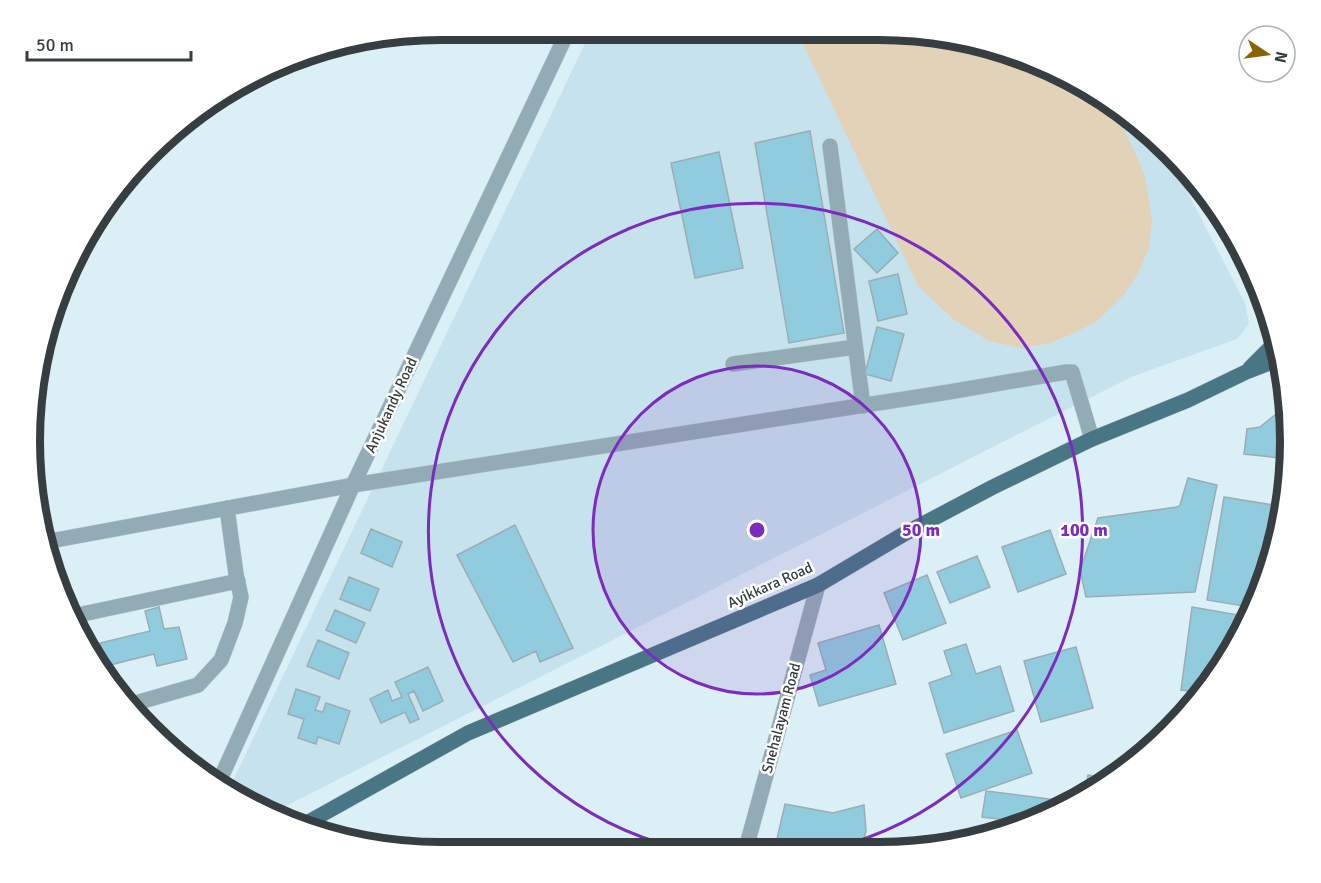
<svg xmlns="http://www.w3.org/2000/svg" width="1321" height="883" viewBox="0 0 1321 883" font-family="Signika,sans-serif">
  <rect width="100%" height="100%" fill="#dbeff6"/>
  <path fill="#c6e2ec" d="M591,31L934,34L1062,73L1163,145L1245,303L1249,324L1237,339L1131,377L270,814L259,810L229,789Z"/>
  <path fill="#e2d2b7" d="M798,33L934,34L1062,73L1114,110L1135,152L1145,176L1152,221L1149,247L1138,274L1122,297L1097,321L1072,334L1046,344L1020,348L989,341L953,319L918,286Z"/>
  <path fill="#91cbde" stroke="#9aadb4" stroke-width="1.5" d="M810,131L844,333L789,343L755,143Z
    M719,152L743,268L695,278L671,163Z
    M877,229L898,253L877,273L854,249Z
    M898,274L907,314L878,321L869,281Z
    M877,327L904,334L891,381L865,374Z
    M1287,405L1291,441L1289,459L1244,454L1247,429L1260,427Z
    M1188,478L1217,485L1195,592L1086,597L1080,570L1098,518L1177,507L1180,505Z
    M1224,497L1285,507L1283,521L1260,599L1255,608L1207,600Z
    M515,525L573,648L540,662L536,651L513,662L457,555Z
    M371,529L402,542L392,567L361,553Z
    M1050,530L1066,574L1018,592L1002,547Z
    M977,556L990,587L950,603L937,572Z
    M927,575L946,623L903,640L884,593Z
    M349,577L379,589L370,611L340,599Z
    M159,607L164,629L179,627L187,659L157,666L154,654L106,666L100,643L150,631L145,611Z
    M1192,607L1250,617L1222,670L1203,693L1181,690Z
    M335,610L365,623L356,643L326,630Z
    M879,625L896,684L819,706L810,675L826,670L818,643Z
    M318,640L349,653L339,679L307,666Z
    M966,644L976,674L1000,666L1014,711L944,733L929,683L952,675L944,651Z
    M1076,647L1093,708L1041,722L1024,661Z
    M428,667L443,701L423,711L414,691L408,694L419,719L410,723L405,712L381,723L370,699L388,690L392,701L402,697L395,682Z
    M296,689L320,697L315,710L323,712L326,703L350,711L339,744L318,737L316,744L298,738L304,719L288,714Z
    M1017,730L1032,773L961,798L946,754Z
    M1088,775L1112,780L1084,797Z
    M986,791L1064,801L1063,808L1032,823L982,817Z
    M785,804L833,813L864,805L866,831L860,853L774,852Z"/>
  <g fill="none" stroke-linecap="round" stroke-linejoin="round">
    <g stroke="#baccd2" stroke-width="16">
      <path id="minor" d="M830,146L863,406
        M733,364L855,347
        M45,542L353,485L949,392L1066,372H1072L1092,439
        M73,616L238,581
        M129,705L198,685L221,660L235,623L241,597L236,574L227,508
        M219,782L353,485L568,31
        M956,845L966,843
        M745,852L818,585"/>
    </g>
    <g stroke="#baccd2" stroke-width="16">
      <path id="major" d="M1250,368L1277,341
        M305,824L468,733L818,585L904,534L993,487L1092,439L1188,400L1246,372L1282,358"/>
    </g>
    <use href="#minor" stroke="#93abb4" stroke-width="15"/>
    <use href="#major" stroke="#487685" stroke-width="15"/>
  </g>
  <circle cx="757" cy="530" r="164" fill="#7b2cbf" fill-opacity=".12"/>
  <g fill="none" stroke="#7b2cbf" stroke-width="3">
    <circle cx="757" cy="530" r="164"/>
    <path d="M697 852A327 327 0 1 1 814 852"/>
  </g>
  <g text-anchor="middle" stroke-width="5" stroke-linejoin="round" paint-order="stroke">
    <g font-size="15" fill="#363e41" stroke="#fff">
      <text transform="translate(391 405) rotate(-65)" y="5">Anjukandy Road</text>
      <text transform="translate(770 585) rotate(-24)" y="5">Ayikkara Road</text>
      <text transform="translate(781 718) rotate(-75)" y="5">Snehalayam Road</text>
    </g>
  </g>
  <path d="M0 0H1321V883H0ZM441 40H879A401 401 0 0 1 1280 441V441A401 401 0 0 1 879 842H441A401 401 0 0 1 40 441V441A401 401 0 0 1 441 40Z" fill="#fff" fill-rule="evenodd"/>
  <path fill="none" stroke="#363e41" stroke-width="8" d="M441 40H879A401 401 0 0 1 1280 441V441A401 401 0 0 1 879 842H441A401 401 0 0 1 40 441V441A401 401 0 0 1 441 40Z"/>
  <circle cx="757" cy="530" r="9" fill="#7b2cbf" stroke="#fff" stroke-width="3"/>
  <g font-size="18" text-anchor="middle" font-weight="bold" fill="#7b2cbf" stroke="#fff" stroke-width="5" stroke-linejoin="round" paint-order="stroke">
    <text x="921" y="536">50 m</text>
    <text x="1084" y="536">100 m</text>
  </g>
  <g transform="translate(1267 54) rotate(103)"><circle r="28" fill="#ffffff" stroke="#afb2b3" stroke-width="1.5"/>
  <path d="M0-4.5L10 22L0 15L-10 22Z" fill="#8a6403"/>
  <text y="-9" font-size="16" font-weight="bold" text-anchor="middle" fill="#363e41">N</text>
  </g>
  <path d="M27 51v9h164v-9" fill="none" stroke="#363e41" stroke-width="3"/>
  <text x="36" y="51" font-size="18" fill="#363e41" stroke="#ffffff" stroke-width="4.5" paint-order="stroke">50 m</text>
</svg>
